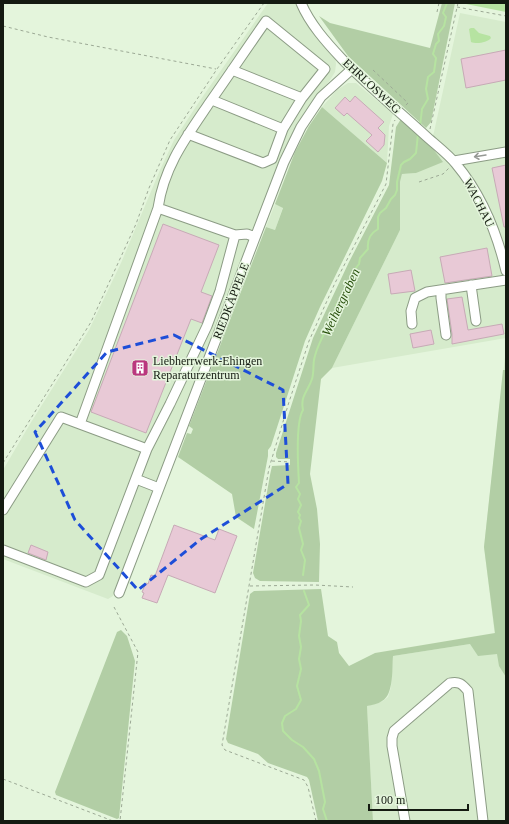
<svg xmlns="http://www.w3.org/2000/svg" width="509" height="824" viewBox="0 0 509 824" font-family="Georgia,serif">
  <rect width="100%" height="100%" fill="#e4f5dc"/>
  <path fill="#d6ebcc" d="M268,3H296L310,28L335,57L336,64L335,72L330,80L305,111L286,146L113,596L108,599L3,559V470L30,424L89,330L121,263L160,170L174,140L201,99Z
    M460,13L506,22V338L332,368L400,230V182L402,174L416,173L430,145L434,132Z
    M348,83H356L393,114L389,126L387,163L322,107L337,90Z
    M275,204L283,207L275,230L266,227Z
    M506,348V821H373L367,706L383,701L388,697L391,687L393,656L470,644L497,653L484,547Z"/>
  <path fill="#b2cea5" d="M442,3H455L431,122L426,128L348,56L319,16L330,23L430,48Z
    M322,107L387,163L382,181L320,307L305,341L271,446L268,450V456L254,529L236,517L232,494L178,457L187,433L191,434L193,429L189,426L266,227L275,230L283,208L275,204L295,152L309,126Z
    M401,119L403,120L430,145L443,162L416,173L402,174L400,182V230L332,368L321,379L310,474L317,509L320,544L319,582L260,581L255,578L253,573L270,475L272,466L290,465V459H278L276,457V453L313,338L349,262L389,185L396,127Z
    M503,370H506V677L499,666L497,654L478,656L470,644L393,656C392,668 394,695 382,701C378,704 372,705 367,706L373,821H318L309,780L307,777L268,763L258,754L228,743L226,739L250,594L254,591L321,589L328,636L337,642L339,653L349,666L375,653L495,633L484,547Z
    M121,630L127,636L135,661L119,818L117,819L56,795L55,792L117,632Z"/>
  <path fill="#b6e3a1" d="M465,3H506V12L466,4Z
    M471,28H474L479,33L490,36L491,38C487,43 476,44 471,42L469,29Z"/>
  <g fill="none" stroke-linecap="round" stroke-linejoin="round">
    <path stroke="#b6e3a1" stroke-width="2" d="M420,126L422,109L428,99L426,89L428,77L434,72L436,58L433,54L436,44L439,41L438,34L444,26L446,17L443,13L447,3
      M303,575L305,560L301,550L303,544L299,528L301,521L299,518L300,515L298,512L301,505L298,499L300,494L296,487L299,483C298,466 295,423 303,410C300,396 308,391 312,379C314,373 313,366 314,360C316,349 326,327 334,319L333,315L338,310L336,305L347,293L352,273L359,264L360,258L368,249C367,240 371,233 378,229V217L380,213L386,208L391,199L395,195L397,190V182L401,165L404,162L410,159L416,153L418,134
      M304,591L309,605L300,615L301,621L299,636L301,647L299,659L301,669L297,686L301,700L296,709L285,716L282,723L283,731L292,740L303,747L314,759L319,771L325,802L323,809L327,821"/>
  </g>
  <path fill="#e8c9d6" stroke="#c7aab6" d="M506,50V80L466,88L461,59Z
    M355,96L384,122L378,128L385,135L384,145L378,152L366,141L372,135L347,113L344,116L335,108L345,97L350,102Z
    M506,165V227H504L492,168Z
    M163,224L219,245L201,292L212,296L202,323L191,319L146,433L91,412Z
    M487,248L492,276L445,283L440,257Z
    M411,270L415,291L391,294L388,274Z
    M462,297L468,330L502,324L504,334L452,344V334L447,299Z
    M431,330L434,344L413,348L410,334Z
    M174,525L215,540L219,529L237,536L215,593L168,575L157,603L142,598L144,593L142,592L146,583L148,584L151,575L155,576Z
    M31,545L48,552L46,560L28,553Z"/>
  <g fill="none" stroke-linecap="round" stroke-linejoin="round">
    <g stroke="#8c9c85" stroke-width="11">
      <path id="minor" d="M301,3C310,24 326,42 342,59C369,87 399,111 427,137C437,146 448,154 456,164C481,194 497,233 506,271
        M232,70L302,98
        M212,100L283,129
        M454,161L506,152
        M158,208C164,166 187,136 210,102C229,75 247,48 266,21L325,69L302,98L283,129L272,159L263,163L188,134
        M471,285L476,321
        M441,290V298L446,335
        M412,324L411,311L415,298L427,292L506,280
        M80,424L158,208L235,235
        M147,449L170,404L207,326L220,291L235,235L247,234L255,237
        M136,479L159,488
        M3,510L61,417L147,449L99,575L86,582L3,550
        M119,593L284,162L301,127L321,97L352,69
        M405,821L392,746V738L394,731L450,683C459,681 462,684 468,691L483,821"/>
    </g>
    <path stroke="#9ca995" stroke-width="1" stroke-dasharray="3 3" stroke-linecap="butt" d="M457,7L506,16
      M437,12L439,3
      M3,26L48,37L216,69
      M373,70L408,103L405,106
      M430,129L458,3
      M419,182L443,174L449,168
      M272,461L290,462
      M3,463L91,322L136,224L149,188L170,140L217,69L264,3
      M250,586L315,585L353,587
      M114,607L138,652L120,821
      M3,779L113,821
      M316,821L308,787L304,780L225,750L222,745L269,468L289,402L309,341L335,283L386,184L393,124L395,120"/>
    <use href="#minor" stroke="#fff" stroke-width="9"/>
  </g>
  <defs><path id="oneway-shaft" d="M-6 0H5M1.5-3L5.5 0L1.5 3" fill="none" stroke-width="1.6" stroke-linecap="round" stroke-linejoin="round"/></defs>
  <use stroke="#959894" href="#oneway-shaft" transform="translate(480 156) rotate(171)"/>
  <path fill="none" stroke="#1d4ed8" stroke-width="3" stroke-dasharray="8 5" stroke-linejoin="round" d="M174,335L283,390L288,484L201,539L138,590L75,520L35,432L107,352Z"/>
  <defs>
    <g id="building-square" transform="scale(0.9)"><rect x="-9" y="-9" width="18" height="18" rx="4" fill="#ba377e" stroke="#e4f5dc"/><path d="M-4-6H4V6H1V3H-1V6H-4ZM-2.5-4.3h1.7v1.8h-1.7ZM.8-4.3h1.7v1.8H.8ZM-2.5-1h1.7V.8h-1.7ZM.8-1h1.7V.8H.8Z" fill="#fff"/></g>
  </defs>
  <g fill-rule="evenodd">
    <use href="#building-square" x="140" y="368"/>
  </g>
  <g text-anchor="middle" stroke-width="3" stroke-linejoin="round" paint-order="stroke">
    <g font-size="12" fill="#141a11" stroke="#e4f5dc">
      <text transform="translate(372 86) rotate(43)" y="4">EHRLOSWEG</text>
      <text transform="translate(479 203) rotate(63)" y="4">WACHAU</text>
      <text transform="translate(231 301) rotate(-69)" y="4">RIEDKÄPPELE</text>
    </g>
    <g font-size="12" fill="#141a11" stroke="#e4f5dc" text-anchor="start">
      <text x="153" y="365">Liebherrwerk-Ehingen<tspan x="153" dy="14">Reparaturzentrum</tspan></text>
    </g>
    <g font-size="13" font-style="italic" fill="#274f0b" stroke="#e4f5dc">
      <text transform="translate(340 302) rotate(-65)" y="5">Weihergraben</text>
    </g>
  </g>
  <rect width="509" height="824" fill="none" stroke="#141a11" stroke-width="8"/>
  <path d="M369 804v6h99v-6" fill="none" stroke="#141a11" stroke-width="2"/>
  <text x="375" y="804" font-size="12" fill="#141a11" stroke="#e4f5dc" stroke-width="3" paint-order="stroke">100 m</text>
</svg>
